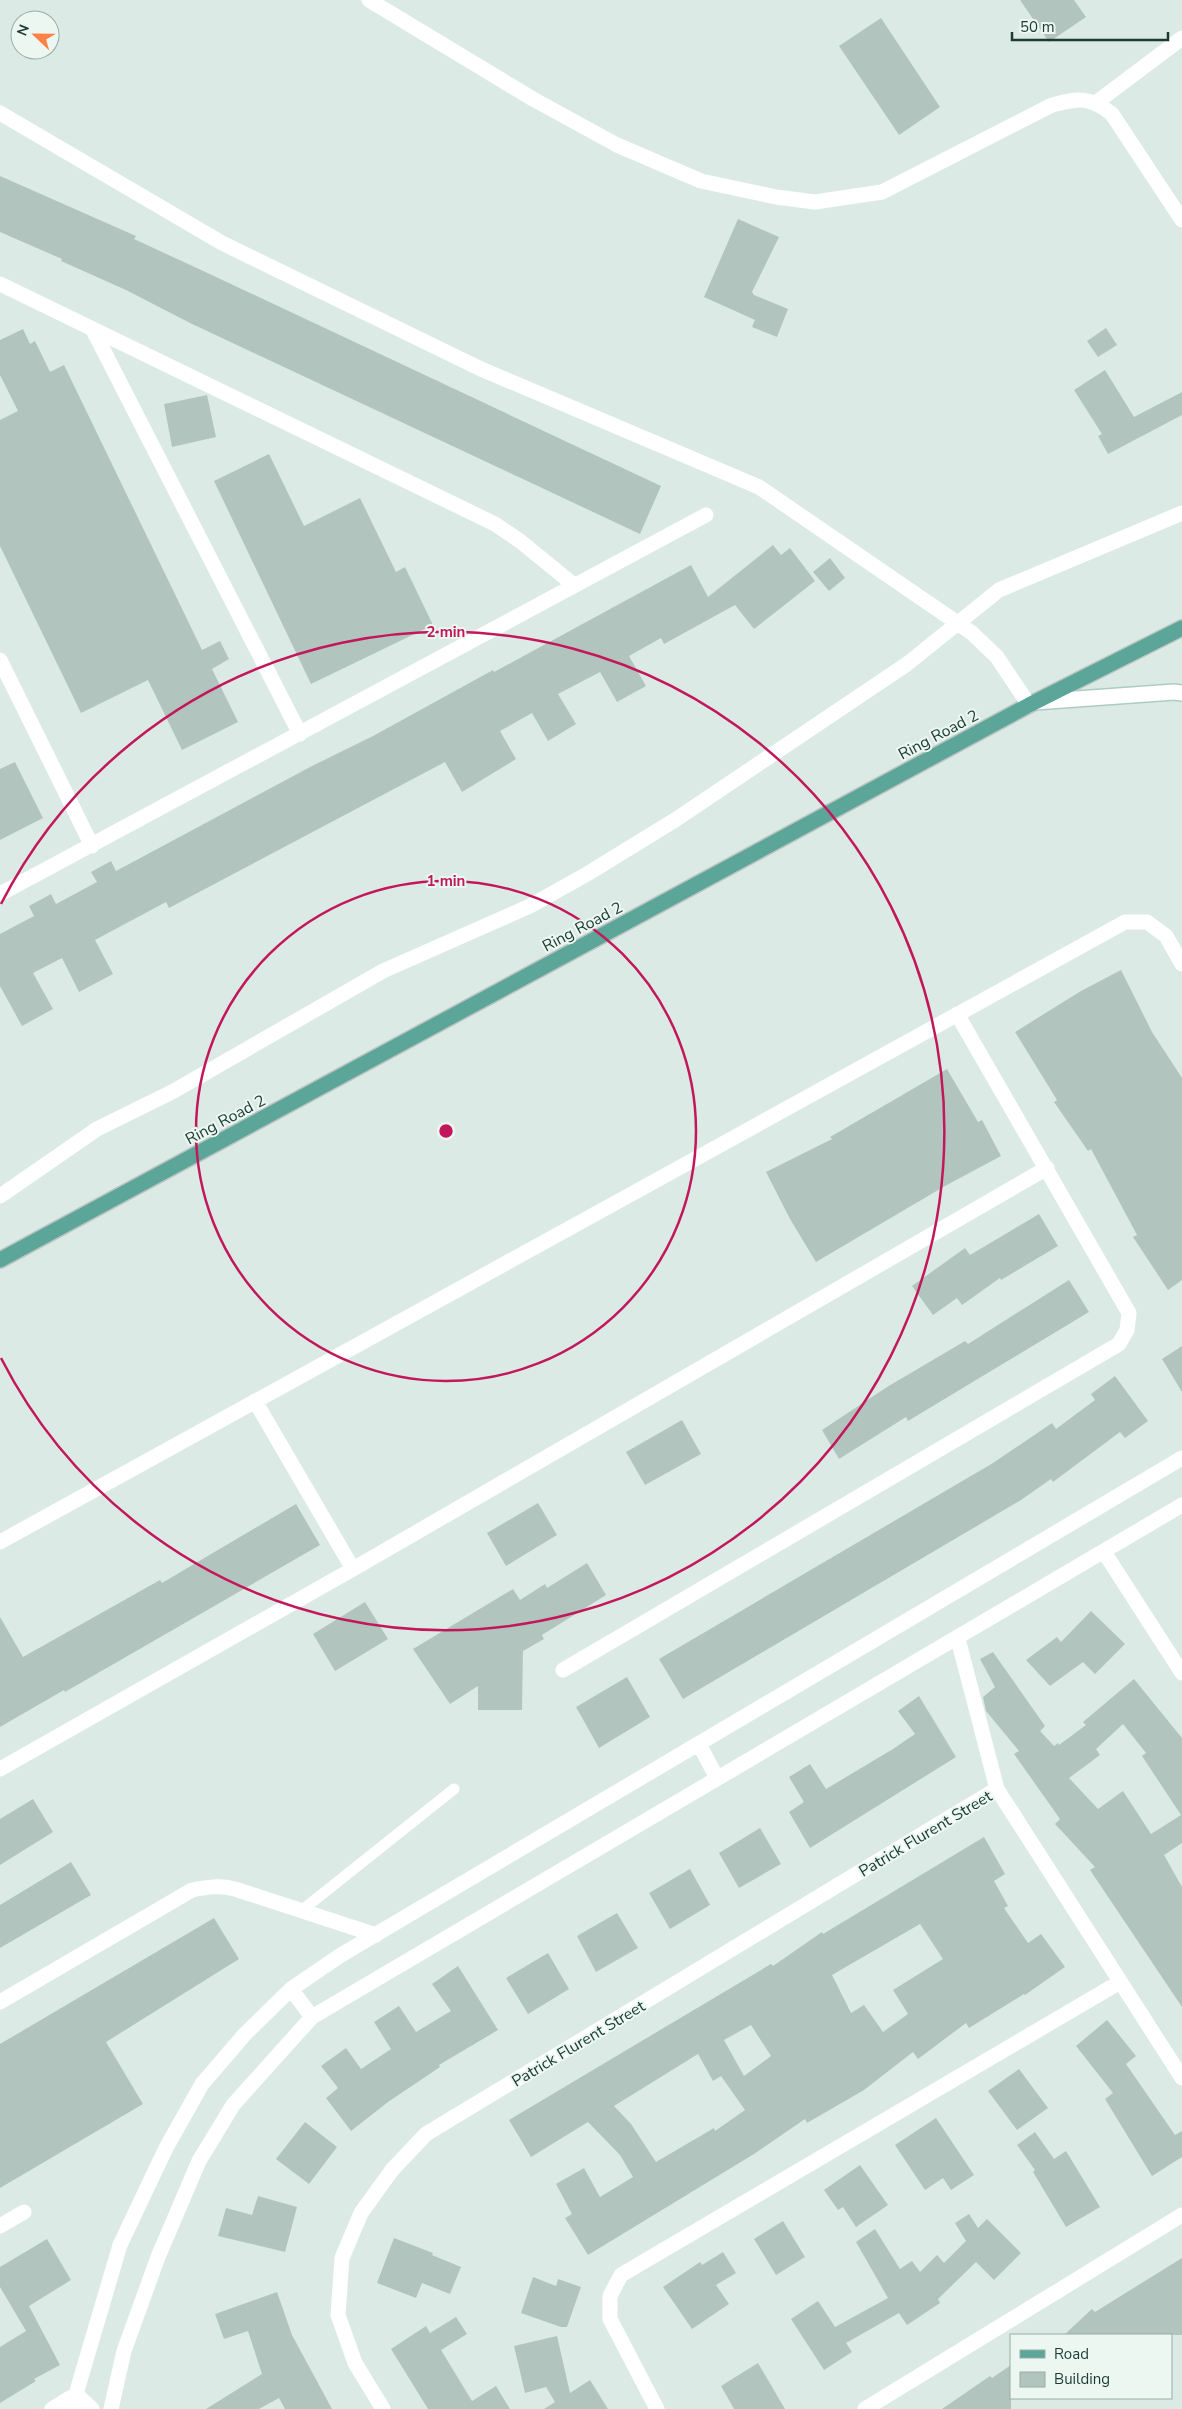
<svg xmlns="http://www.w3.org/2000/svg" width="1182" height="2409" viewBox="0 0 1182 2409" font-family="'Nunito Sans',sans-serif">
  <rect width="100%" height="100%" fill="#dceae5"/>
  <path fill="#b1c5be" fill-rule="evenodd" d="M1020,0H1074L1086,17L1049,42Z
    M881,18L940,107L899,135L839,46Z
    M0,176L136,236L134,239L199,269L661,486L640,534L190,323L126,290L61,261L62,259L0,232Z
    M738,219L779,237L752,292L754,295L788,309L777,337L752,327L755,320L704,297Z
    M1106,328L1117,345L1098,357L1087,341Z
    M23,329L30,344L35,341L50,372L64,365L202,650L220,641L229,659L212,669L238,722L182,750L148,680L81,713L0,546V420L18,411L0,375V340Z
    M1105,370L1134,417L1182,392V415L1108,454L1098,436L1102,434L1074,390Z
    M207,395L216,437L172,447L164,404Z
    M269,454L304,526L360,498L396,572L405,567L433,625L311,684L214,481Z
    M773,545L781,555L790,548L815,581L754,629L735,605L664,644L661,638L629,656L646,686L617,702L600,672L558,694L576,724L548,741L532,713L500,731L516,759L462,792L445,762L169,908L166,902L95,940L113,974L79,992L62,958L33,973L53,1009L22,1026L0,986V934L34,916L29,906L51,894L56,904L97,882L91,872L111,861L116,871L312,766L373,736L493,670L494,672L691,565L708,597Z
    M830,558L845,578L829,591L813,572Z
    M15,762L43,818L0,840V769Z
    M1121,970L1152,1032L1182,1078V1280L1168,1290L1133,1237L1137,1235L1091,1149L1088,1151L1054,1102L1057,1100L1015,1032L1081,991Z
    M947,1069L978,1122L982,1120L1001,1156L945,1186L816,1262L790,1219L766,1172L832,1139L830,1137Z
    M1039,1214L1058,1246L1001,1280L1000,1278L962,1305L957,1298L933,1315L912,1286L965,1248L970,1255Z
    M1069,1280L1089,1312L908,1421L906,1417L839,1459L822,1430L887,1387L965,1341L968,1344Z
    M1182,1346V1392L1162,1359Z
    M1115,1376L1148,1421L1125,1438L1120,1432L1053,1482L1051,1479L1021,1500L683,1699L659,1659L993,1463L1052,1423L1056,1429L1095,1400L1091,1394Z
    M682,1420L701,1454L645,1485L626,1452Z
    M538,1503L557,1535L506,1566L487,1533Z
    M296,1504L320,1545L65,1692L64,1690L0,1727V1617L23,1657L160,1580L162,1583Z
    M587,1563L606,1595L542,1635L544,1639L523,1651L522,1710H478V1686L450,1704L413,1649L513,1589L520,1600L545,1584L547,1588Z
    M365,1602L388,1639L335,1671L313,1634Z
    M1091,1611L1125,1644L1095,1674L1083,1662L1050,1686L1026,1660L1057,1637L1061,1642Z
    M993,1652L1045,1726L1040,1731L1054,1746L1058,1743L1059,1745L1086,1725L1083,1722L1134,1679L1182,1738V1843L1164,1855L1182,1887V2007L1090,1870L1095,1867L1055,1824L1060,1819L1014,1754L1019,1751L986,1711L983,1697L995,1687L980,1659ZM1123,1724L1146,1753L1142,1756L1181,1815L1151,1834L1123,1791L1098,1809L1069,1778L1100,1755L1096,1749Z
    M627,1677L650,1717L599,1748L576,1707Z
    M919,1696L956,1757L810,1848L789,1812L804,1802L789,1777L810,1764L826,1789L893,1749L915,1734L898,1711Z
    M33,1799L53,1832L0,1865V1819Z
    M760,1828L781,1864L739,1888L719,1853Z
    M984,1837L1005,1874L994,1881L1008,1906L1004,1908L1028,1943L1041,1934L1065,1967L1025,1995L1024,1994L969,2028L966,2023L918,2059L913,2052L864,2090L807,2123L805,2119L754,2154L588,2255L565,2218L572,2214L556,2184L584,2168L600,2197L633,2177L620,2155L588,2122L531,2157L509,2120L771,1964L773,1966L822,1932L823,1934ZM920,1924L943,1959L893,1990L908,2014L883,2032L864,2005L851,2013L832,1975ZM751,2025L771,2056L744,2076L724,2040ZM698,2054L713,2081L721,2076L745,2110L715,2131L714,2128L656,2162L631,2124L614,2106Z
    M71,1862L91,1895L0,1948V1905Z
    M690,1869L710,1905L670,1929L649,1893Z
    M617,1913L638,1948L596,1972L577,1936Z
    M214,1918L239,1959L106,2042L143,2104L0,2188V2044Z
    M548,1953L569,1989L528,2014L506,1978Z
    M458,1966L498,2030L439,2065L440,2067L388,2102L351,2131L326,2098L338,2088L321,2066L346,2048L361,2069L391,2049L374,2022L399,2006L416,2032L451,2011L432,1984Z
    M1107,2020L1136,2056L1126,2064L1175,2135L1182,2131V2157L1152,2176L1105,2099L1113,2093L1076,2046Z
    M1019,2069L1048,2108L1017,2130L988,2091Z
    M936,2118L974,2175L951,2190L943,2178L925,2190L895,2145Z
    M305,2122L337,2147L309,2184L276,2159Z
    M1035,2132L1054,2159L1066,2151L1100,2207L1066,2227L1033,2172L1035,2170L1017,2145Z
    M860,2165L888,2205L856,2227L843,2207L838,2210L824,2190Z
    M258,2196L297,2207L285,2252L218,2236L226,2208L252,2215Z
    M969,2214L978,2228L987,2219L1021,2253L994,2280L976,2262L938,2299L940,2303L907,2325L899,2313L846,2343L852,2352L824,2370L791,2319L818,2301L835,2327L888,2298L856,2242L875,2229L900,2269L912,2261L920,2272L937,2255L944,2263L966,2241L955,2223Z
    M783,2221L805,2257L776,2275L754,2239Z
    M394,2238L433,2253L432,2255L461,2267L450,2294L422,2283L416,2298L377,2283Z
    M47,2239L71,2280L29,2306L60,2365L34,2379L36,2381L0,2403V2347L26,2331L0,2287V2267Z
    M723,2252L736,2273L716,2285L729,2304L692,2329L663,2287L700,2262L702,2265Z
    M1182,2258V2335H1064L1092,2309L1095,2312Z
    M533,2277L556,2286L558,2279L581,2287L567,2327H561L521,2313Z
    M277,2292L292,2335L332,2409H285L279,2398L259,2409H206L262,2374L248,2331L224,2339L215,2314Z
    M456,2317L467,2334L441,2350L472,2401L496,2386L510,2409H428L391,2349L426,2326L430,2333Z
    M557,2336L570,2393L590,2380L608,2409H544L555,2402L546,2387L525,2393L514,2346Z
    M758,2363L785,2409H734L721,2386Z
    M1011,2365V2409H942L990,2376L992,2378Z"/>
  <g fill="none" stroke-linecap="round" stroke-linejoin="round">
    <g stroke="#aecbc3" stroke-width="18">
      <path id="secondary" d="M1035,702L1174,692L1182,693"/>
    </g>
    <g stroke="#bbc4c2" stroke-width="18">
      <path id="primary" d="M0,1260L1029,705L1182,628"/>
    </g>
    <path stroke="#fff" stroke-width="11" d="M301,1911L454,1789"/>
    <path stroke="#fff" stroke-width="15" d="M369,0L533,99L617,145L701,181L776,197L815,202L882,192L1052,105C1079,98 1089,96 1112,114L1182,220
      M1097,102L1182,38
      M0,113L222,243L481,369L759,487L972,633L997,657L1029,705
      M0,284L495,524L520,541L574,585
      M93,330L300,734
      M0,660L92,846
      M0,894L706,515
      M0,1196L97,1129L172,1092L383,971L530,906L587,874L675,820L907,664L999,590L1182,513
      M255,1401L353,1569
      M0,1542L1125,922H1147L1166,936L1182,964
      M1104,1552L1182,1673
      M958,1639L997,1789L1182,2078
      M563,1670L1119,1344L1127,1330L1129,1313L957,1014
      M699,1744L717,1778
      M0,1769L353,1569L1047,1168
      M291,1989L312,2017
      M0,2002L192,1890C207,1887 220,1885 235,1889L376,1935
      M0,2226L24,2212
      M76,2394L92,2409
      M52,2409L76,2394
      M74,2409L76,2394L120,2245L166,2148L202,2084L244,2035L291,1989L341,1955L1182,1458
      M111,2409L124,2351L158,2257L199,2161L233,2105L312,2017L1182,1505
      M383,2409L355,2363L338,2315L342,2258L361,2213L392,2170L426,2134L997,1789
      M657,2409L610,2319V2296L621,2275L1120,1982
      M865,2409L1182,2215"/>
    <use href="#secondary" stroke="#fff" stroke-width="15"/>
    <use href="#primary" stroke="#5ba698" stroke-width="15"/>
  </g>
  <g fill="none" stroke="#c2185b" stroke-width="2.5">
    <circle cx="446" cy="1131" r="250"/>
    <path d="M1 904A499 499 0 1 1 1 1358"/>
  </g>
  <g text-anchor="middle" stroke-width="4" stroke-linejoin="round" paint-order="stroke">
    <g font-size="16" fill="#1c3b35" stroke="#ecf7f2">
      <text transform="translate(938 734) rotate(-28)" y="6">Ring Road 2</text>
      <text transform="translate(582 926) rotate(-28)" y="6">Ring Road 2</text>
      <text transform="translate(225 1119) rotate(-28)" y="6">Ring Road 2</text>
      <text transform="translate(925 1833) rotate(-31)" y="6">Patrick Flurent Street</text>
      <text transform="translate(578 2043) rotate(-31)" y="6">Patrick Flurent Street</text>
    </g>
  </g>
  <circle cx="446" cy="1131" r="8" fill="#c2185b" stroke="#ecf7f2" stroke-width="2.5"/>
  <g font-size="15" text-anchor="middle" font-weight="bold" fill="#c2185b" stroke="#ecf7f2" stroke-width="4" stroke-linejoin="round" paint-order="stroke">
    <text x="446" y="637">2 min</text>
    <text x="446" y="886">1 min</text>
  </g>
  <rect x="1010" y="2334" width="162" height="65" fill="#ecf7f2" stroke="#99aca6"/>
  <rect x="1020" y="2350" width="25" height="8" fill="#5ba698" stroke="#99aca6"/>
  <text x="1054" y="2359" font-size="15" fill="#1c3b35">Road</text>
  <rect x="1020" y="2372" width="25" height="15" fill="#b1c5be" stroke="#99aca6"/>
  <text x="1054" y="2384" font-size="15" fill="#1c3b35">Building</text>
  <g transform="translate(35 35) rotate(292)"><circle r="24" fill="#ecf7f2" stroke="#99aca6"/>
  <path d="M0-4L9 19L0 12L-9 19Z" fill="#ff8145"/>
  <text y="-8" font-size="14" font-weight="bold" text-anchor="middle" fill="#1c3b35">N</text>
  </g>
  <path d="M1012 32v8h156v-8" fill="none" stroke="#1c3b35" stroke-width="2.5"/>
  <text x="1020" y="32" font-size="15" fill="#1c3b35" stroke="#ecf7f2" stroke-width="4" paint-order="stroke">50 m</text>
</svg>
